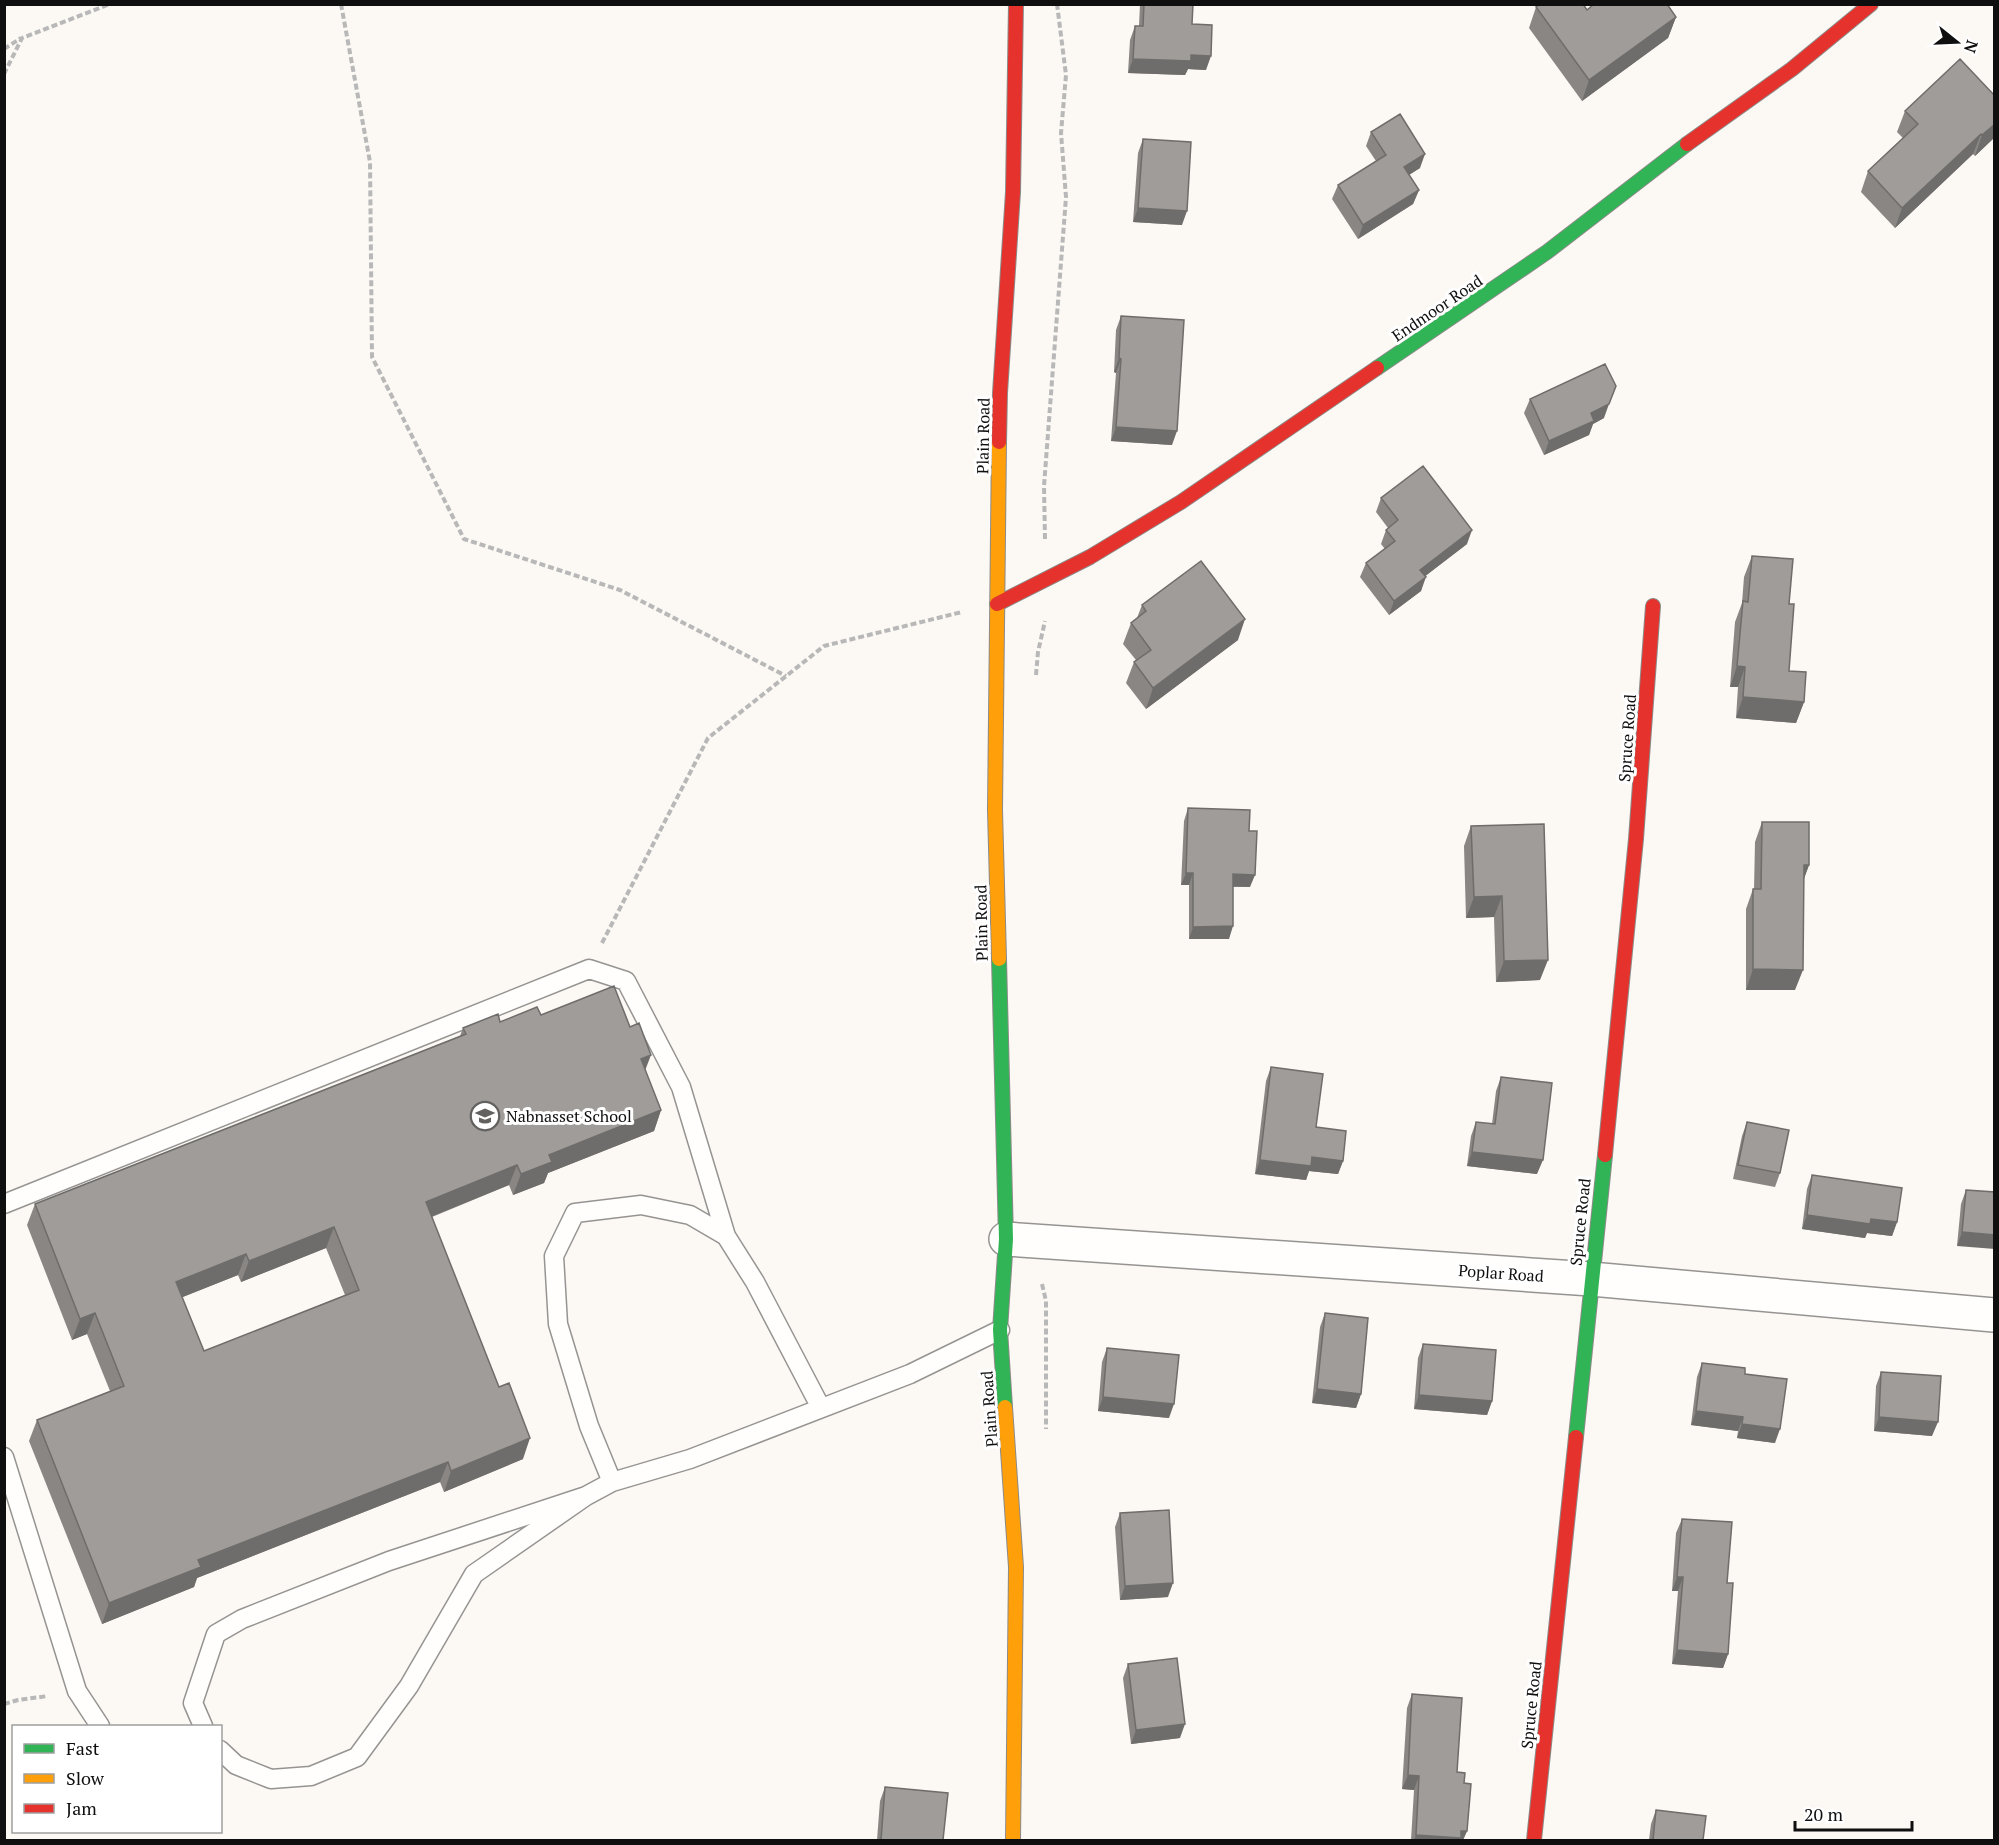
<svg xmlns="http://www.w3.org/2000/svg" width="1999" height="1845" viewBox="0 0 1999 1845" font-family="'PT Serif',serif">
  <rect width="100%" height="100%" fill="#fcf8f4"/>
  <g fill="none" stroke-linecap="round" stroke-linejoin="round">
    <g stroke="#969492" stroke-width="21">
      <path id="lane" d="M4,1204L589,969L626,981L681,1087L726,1236
        M4,1457L77,1691L100,1726
        M612,1482L589,1426L558,1324L554,1256L575,1213L641,1205L690,1215L726,1236L755,1282L821,1408
        M586,1496L612,1482L690,1459L910,1374L1000,1330
        M203,1726L193,1703L216,1634L242,1619L389,1561L586,1496L474,1574L409,1686L357,1757L311,1776L271,1779L236,1765L220,1750"/>
    </g>
    <g stroke="#969492" stroke-width="36">
      <path id="street" d="M1006,1239L1591,1279L1994,1315"/>
    </g>
    <g stroke="#8c8b89" stroke-width="16">
      <path id="fast" d="M1377,368L1547,252L1687,144
        M999,959L1006,1239L1000,1330L1005,1407
        M1576,1437L1605,1155"/>
    </g>
    <g stroke="#8c8b89" stroke-width="16">
      <path id="slow" d="M999,959L995,810L999,442
        M1005,1407L1016,1567L1013,1840"/>
    </g>
    <g stroke="#8c8b89" stroke-width="16">
      <path id="jam" d="M1687,144L1792,69L1871,4
        M999,442L1000,393L1013,192L1016,4
        M997,604L1090,557L1181,502L1377,368
        M1605,1155L1636,839L1653,606
        M1534,1840L1576,1437"/>
    </g>
    <path stroke="#b9b8b8" stroke-width="4" stroke-dasharray="6 3" stroke-linecap="butt" d="M341,4L370,162L372,357L464,539L620,590L786,676
      M4,49L21,38
      M4,74L22,38L110,4
      M1045,539L1044,486L1066,197L1061,133L1066,75L1057,4
      M1036,675L1038,652L1045,621
      M602,943L708,738L824,646L962,612
      M1042,1284L1046,1301V1429
      M4,1704L18,1700L48,1696"/>
    <use href="#lane" stroke="#fffefd" stroke-width="18"/>
    <use href="#street" stroke="#fffefd" stroke-width="33"/>
    <use href="#fast" stroke="#30b455" stroke-width="14"/>
    <use href="#slow" stroke="#ff9f0a" stroke-width="14"/>
    <use href="#jam" stroke="#e5322d" stroke-width="14"/>
  </g>
  <path fill="#898684" fill-rule="evenodd" d="M1140,4H1193L1192,24L1206,70L1188,69L1185,75L1128,73L1130,40L1135,26H1139Z
    M1536,7L1587,10L1676,17L1668,38L1582,101L1529,28Z
    M1995,96V137L1975,156L1973,154L1895,228L1861,192L1868,171L1903,138L1897,132L1905,111Z
    M1371,132L1420,168L1409,175L1419,190L1413,204L1358,239L1332,199L1338,185L1376,161L1366,146Z
    M1143,139L1182,225L1133,222L1138,153Z
    M1121,316L1172,445L1111,441L1116,373L1114,372L1116,330Z
    M1530,399L1604,418L1593,424L1589,435L1544,455L1524,413Z
    M1381,498L1467,544L1425,576L1421,591L1389,615L1360,577L1366,563L1385,549L1381,544L1386,530L1388,528L1376,512Z
    M1752,556L1789,604V671L1804,702L1796,723L1736,718L1738,687H1730L1735,622L1742,603L1744,577Z
    M1142,605L1238,640L1146,709L1126,683L1134,662L1136,660L1123,644L1131,623L1137,618Z
    M1188,808L1249,831L1250,887H1233L1229,939H1189V885H1181L1184,821Z
    M1762,822L1809,865L1804,879L1795,990H1746V909L1753,889H1754L1755,842Z
    M1471,826L1540,980L1496,982L1494,917L1466,918L1464,846Z
    M541,1015L645,1070L661,1110L654,1131L548,1173L544,1183L513,1195L509,1185L432,1217L523,1459L444,1492L440,1482L197,1578L194,1587L102,1624L29,1441L37,1420L110,1391L87,1334L72,1340L27,1225L35,1204L460,1036L463,1028ZM326,1248L345,1295L204,1351L182,1297L238,1275L241,1282Z
    M1271,1067L1343,1161L1338,1174L1309,1171L1306,1180L1255,1174L1266,1081Z
    M1501,1077L1537,1174L1467,1166L1471,1136L1476,1122L1492,1124L1496,1091Z
    M1747,1122L1780,1173L1775,1187L1733,1179L1742,1136Z
    M1812,1175L1897,1222L1892,1236L1867,1233L1865,1238L1802,1229L1807,1189Z
    M1966,1190L1995,1192L1957,1246L1961,1204Z
    M1325,1313L1361,1394L1356,1408L1312,1403L1320,1327Z
    M1423,1344L1492,1401L1487,1415L1414,1409L1418,1358Z
    M1107,1348L1169,1418L1098,1411L1102,1362Z
    M1702,1363L1745,1374L1775,1443L1737,1438L1738,1431L1691,1425L1697,1377Z
    M1881,1372L1932,1436L1874,1431L1876,1386Z
    M1120,1513L1168,1597L1120,1600L1115,1527Z
    M1682,1519L1727,1583L1728,1654L1723,1668L1672,1664L1678,1591H1672L1676,1533Z
    M1128,1664L1180,1738L1131,1744L1123,1678Z
    M1412,1694L1457,1772L1464,1783L1467,1831L1463,1840H1411L1414,1790L1402,1789L1407,1708Z
    M885,1787L943,1840H877L880,1801Z
    M1656,1810L1703,1840H1649L1651,1824Z"/>
  <path fill="#6f6d6b" d="M1676,17L1668,38L1582,101L1589,80Z
    M1191,55L1211,56L1206,70L1188,69L1185,75L1128,73L1133,59Z
    M1995,124V137L1975,156L1982,135Z
    M1981,134L1973,154L1895,228L1902,208Z
    M1425,154L1420,168L1399,181L1404,167Z
    M1419,190L1413,204L1358,239L1363,225Z
    M1138,208L1187,211L1182,225L1133,222Z
    M1119,358L1121,359L1116,373L1114,372Z
    M1609,404L1604,418L1593,424L1589,435L1544,455L1549,441L1591,413Z
    M1116,427L1177,431L1172,445L1111,441Z
    M1472,530L1467,544L1415,584L1420,570Z
    M1426,577L1421,591L1389,615L1394,601Z
    M1245,619L1238,640L1146,709L1153,688Z
    M1737,666L1745,667L1738,687H1730Z
    M1743,697L1804,702L1796,723L1736,718Z
    M1804,865H1809L1801,886Z
    M1186,873H1193L1189,885H1181Z
    M1233,874L1255,875L1250,887L1228,886Z
    M1502,896L1494,917L1466,918L1474,897Z
    M1233,926L1229,939H1189L1193,927Z
    M1548,960L1540,980L1496,982L1504,961Z
    M1753,969L1803,970L1795,990H1746Z
    M651,1055L643,1076L641,1059Z
    M661,1110L654,1131L548,1173L544,1183L513,1195L521,1174L549,1155Z
    M1472,1152L1543,1160L1537,1174L1467,1166Z
    M1312,1157L1343,1161L1338,1174L1309,1171L1306,1180L1255,1174L1260,1160Z
    M517,1165L509,1185L418,1222L426,1202Z
    M1807,1215L1871,1219L1897,1222L1892,1236L1867,1233L1865,1238L1802,1229Z
    M334,1227L326,1248L241,1282L249,1261Z
    M1962,1232L1995,1235V1249L1957,1246Z
    M246,1254L238,1275L168,1303L176,1282Z
    M95,1313L87,1334L72,1340L80,1319Z
    M1317,1389L1361,1394L1356,1408L1312,1403Z
    M1419,1395L1492,1401L1487,1415L1414,1409Z
    M1103,1397L1174,1404L1169,1418L1098,1411Z
    M1696,1411L1743,1417L1738,1431L1691,1425Z
    M1879,1417L1938,1422L1932,1436L1874,1431Z
    M1742,1424L1780,1429L1775,1443L1737,1438Z
    M530,1438L523,1459L444,1492L451,1471Z
    M448,1462L440,1482L197,1578L194,1587L102,1624L109,1603L198,1560Z
    M1677,1577H1683L1678,1591H1672Z
    M1173,1583L1168,1597L1120,1600L1125,1586Z
    M1677,1650L1728,1654L1723,1668L1672,1664Z
    M1185,1724L1180,1738L1131,1744L1136,1730Z
    M1408,1775L1419,1776L1414,1790L1402,1789Z
    M1461,1831H1467L1463,1840H1414L1416,1835Z"/>
  <path fill="#9f9c99" stroke="#6f6d6b" stroke-width="1.5" fill-rule="evenodd" d="M1144,4H1193L1192,24L1212,25L1211,56L1191,55V61L1133,59L1135,26H1143Z
    M1540,4H1583L1587,10L1594,4H1667L1676,17L1589,80L1536,7Z
    M1960,59L1995,96V124L1982,135L1981,134L1902,208L1868,171L1918,124L1905,111Z
    M1400,114L1425,154L1404,167L1419,190L1363,225L1338,185L1386,155L1371,132Z
    M1143,139L1191,142L1187,211L1138,208Z
    M1121,316L1184,320L1177,431L1116,427L1121,359L1119,358Z
    M1605,364L1616,386L1609,404L1591,413L1594,421L1549,441L1530,399Z
    M1423,466L1472,530L1420,570L1426,577L1394,601L1366,563L1395,541L1386,530L1398,520L1381,498Z
    M1752,556L1793,559L1789,604H1794L1789,671L1806,672L1804,702L1743,697L1745,667L1737,666L1743,601L1748,602Z
    M1201,561L1245,619L1153,688L1134,662L1151,650L1131,623L1146,611L1142,605Z
    M1188,808L1250,810L1249,831H1257L1255,875L1233,874V926L1193,927V873H1186Z
    M1762,822H1809V865H1804L1803,970L1753,969V889H1761Z
    M1544,824L1548,960L1504,961L1502,896L1474,897L1471,826Z
    M614,986L630,1027L639,1023L651,1055L641,1059L661,1110L549,1155L552,1162L521,1174L517,1165L426,1202L499,1387L509,1383L530,1438L451,1471L448,1462L198,1560L201,1567L109,1603L37,1420L124,1386L95,1313L80,1319L35,1204L466,1034L463,1028L498,1014L500,1022L537,1007L541,1015ZM334,1227L359,1290L204,1351L176,1282L246,1254L249,1261Z
    M1271,1067L1323,1074L1316,1127L1346,1131L1343,1161L1312,1157L1311,1166L1260,1160Z
    M1501,1077L1552,1083L1543,1160L1472,1152L1476,1122L1495,1124Z
    M1747,1122L1789,1130L1780,1173L1738,1165Z
    M1812,1175L1902,1188L1897,1222L1871,1219L1870,1224L1807,1215Z
    M1966,1190L1995,1192V1235L1962,1232Z
    M1325,1313L1368,1318L1361,1394L1317,1389Z
    M1423,1344L1496,1350L1492,1401L1419,1395Z
    M1107,1348L1179,1355L1174,1404L1103,1397Z
    M1702,1363L1745,1368V1374L1787,1379L1780,1429L1742,1424L1743,1417L1696,1411Z
    M1881,1372L1941,1376L1938,1422L1879,1417Z
    M1169,1510L1173,1583L1125,1586L1120,1513Z
    M1682,1519L1732,1522L1727,1583H1733L1728,1654L1677,1650L1683,1577H1677Z
    M1177,1658L1185,1724L1136,1730L1128,1664Z
    M1412,1694L1462,1698L1457,1772L1465,1773L1464,1783L1471,1784L1467,1831H1461V1838L1416,1835L1419,1776L1408,1775Z
    M885,1787L948,1793L943,1840H881Z
    M1656,1810L1706,1816L1703,1840H1653Z"/>
  <defs>
    <g id="school-ring" transform="scale(1.5)"><circle r="9.5" fill="#fff" stroke="#62615f" stroke-width="1.5"/><path d="M0-5L7-2L0 1L-7-2ZM-4 1L0 2.5L4 1V4Q0 6-4 4Z" fill="#62615f"/></g>
  </defs>
  <g fill-rule="evenodd">
    <use href="#school-ring" x="485" y="1116"/>
  </g>
  <g text-anchor="middle" stroke-width="6" stroke-linejoin="round" paint-order="stroke">
    <g font-size="16" fill="#0f0f0f" stroke="#fff">
      <text transform="translate(1437 308) rotate(-34)" y="6">Endmoor Road</text>
      <text transform="translate(983 436) rotate(-89)" y="6">Plain Road</text>
      <text transform="translate(1627 738) rotate(-86)" y="6">Spruce Road</text>
      <text transform="translate(981 923) rotate(-91)" y="6">Plain Road</text>
      <text transform="translate(1580 1222) rotate(-84)" y="6">Spruce Road</text>
      <text transform="translate(1501 1273) rotate(4)" y="6">Poplar Road</text>
      <text transform="translate(989 1409) rotate(-94)" y="6">Plain Road</text>
      <text transform="translate(1531 1705) rotate(-84)" y="6">Spruce Road</text>
    </g>
    <g font-size="16" fill="#0f0f0f" stroke="#fff" text-anchor="start">
      <text x="506" y="1122">Nabnasset School</text>
    </g>
  </g>
  <rect width="1999" height="1845" fill="none" stroke="#0f0f0f" stroke-width="12"/>
  <rect x="12" y="1725" width="210" height="108" fill="#ffffff" stroke="#9f9f9f" stroke-width="1.5"/>
  <rect x="24" y="1744" width="30" height="9" fill="#30b455" stroke="#9f9f9f" stroke-width="1.5"/>
  <text x="66" y="1755" font-size="18" fill="#0f0f0f">Fast</text>
  <rect x="24" y="1774" width="30" height="9" fill="#ff9f0a" stroke="#9f9f9f" stroke-width="1.5"/>
  <text x="66" y="1785" font-size="18" fill="#0f0f0f">Slow</text>
  <rect x="24" y="1804" width="30" height="9" fill="#e5322d" stroke="#9f9f9f" stroke-width="1.5"/>
  <text x="66" y="1815" font-size="18" fill="#0f0f0f">Jam</text>
  <g transform="translate(1957 42) rotate(108)" stroke="#ffffff" stroke-width="4.5" paint-order="stroke">
  <path d="M0-4.5L10 22L0 15L-10 22Z" fill="#0f0f0f"/>
  <text y="-9" font-size="16" font-weight="bold" text-anchor="middle" fill="#0f0f0f">N</text>
  </g>
  <path d="M1795 1821v9h117v-9" fill="none" stroke="#0f0f0f" stroke-width="3"/>
  <text x="1804" y="1821" font-size="18" fill="#0f0f0f" stroke="#ffffff" stroke-width="4.5" paint-order="stroke">20 m</text>
</svg>
